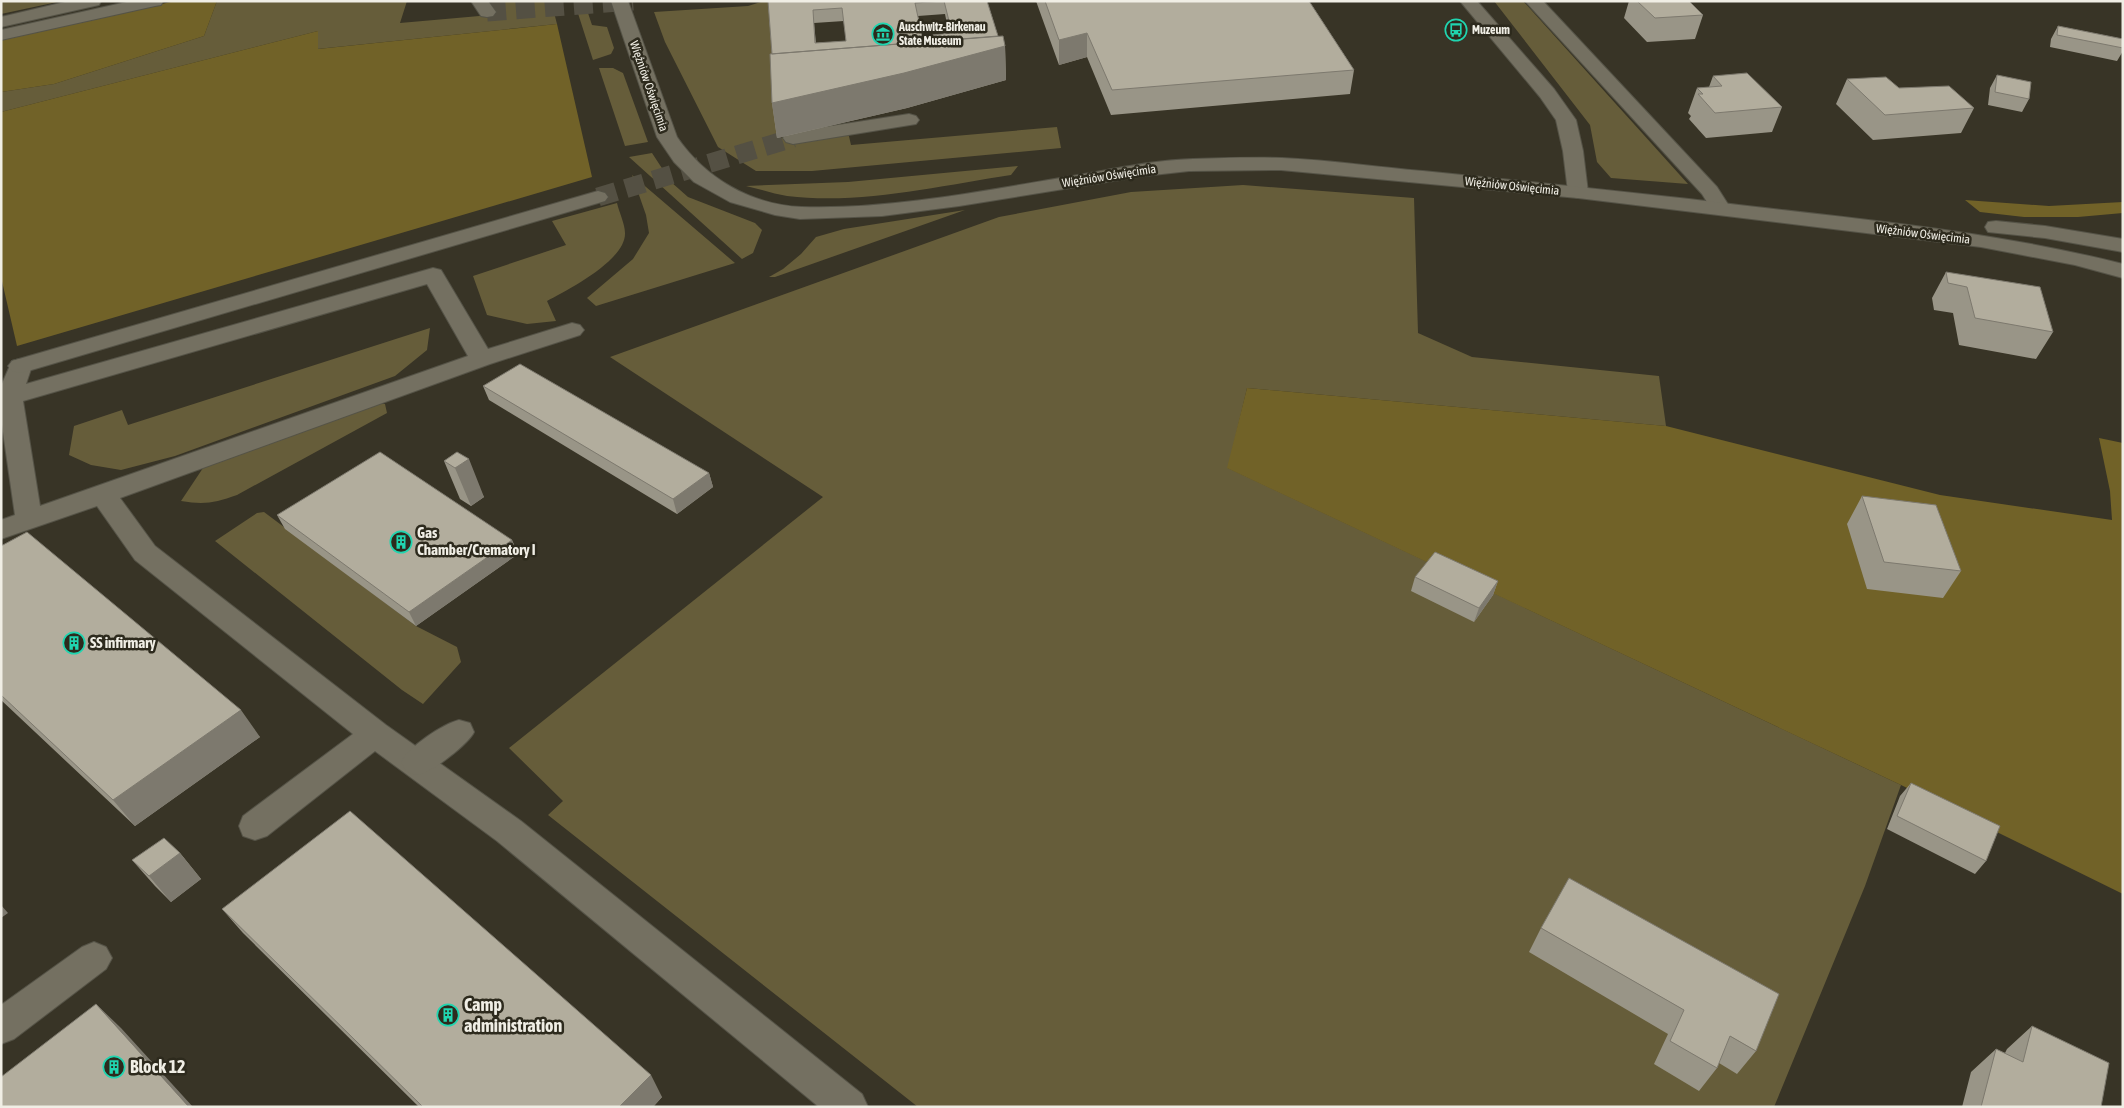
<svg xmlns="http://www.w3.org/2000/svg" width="2124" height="1108" viewBox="0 0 2124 1108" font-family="'Asap Condensed',sans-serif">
  <rect width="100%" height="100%" fill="#383426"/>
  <path fill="#665d3a" d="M1,1H62L1,14Z
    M217,1H407L400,23L502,14L491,1H551L557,24L317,49L318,31L1,112V92L54,84L204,36Z
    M574,1H584L592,25L607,27L614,48L611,54L593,60Z
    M764,1H769L778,138L848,132L851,145L1057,127L1061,148L812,171H756L718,147L665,42L654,12L748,6Z
    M1494,1H1523L1688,184L1611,178L1597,162L1590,125Z
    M599,68H613L623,73L648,142L625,146Z
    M652,153L671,182L688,197L755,223L762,230L753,253L742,259L629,157Z
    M1018,166L1011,175C938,186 861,205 787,196C774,194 760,189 746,186L848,182Z
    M632,175L735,263L596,306L587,298L633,259L649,233L646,215Z
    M1243,185L1414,198L1418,333L1472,357L1659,376L1666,426L1247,388L1228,468L1901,785L1865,886L1774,1107H918L548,815L563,801L509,748L823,497L610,357L999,217L1131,192Z
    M617,203C619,212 625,224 625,233C626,260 568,290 547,301L556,321L527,324L487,315L473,276L566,245L552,221Z
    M965,210L775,277H769L783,269L801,254L816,237L844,229Z
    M430,328L427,350L395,376L175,456L121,470L91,465L69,455L74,426L122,410L128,425Z
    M373,403L385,404L387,413L237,495C215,503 204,505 181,501L205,465Z
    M264,512L416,626L457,647L461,662L423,704L402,690L215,541L257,513Z"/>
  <path fill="#716228" d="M175,1H217L204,36L54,84L1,92V40Z
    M557,24L592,177L17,346L1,277V112L318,31V49Z
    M1965,200L2049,206L2123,202V213L2078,217H2024L1980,212Z
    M1247,388L1666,426L1940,495L2112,520L2110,491L2099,438L2123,443V894L1901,785L1227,468Z"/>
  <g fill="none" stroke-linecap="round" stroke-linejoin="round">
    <path stroke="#545043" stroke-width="19" stroke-dasharray="19 10" stroke-linecap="butt" d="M487,12L633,1
      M598,197L793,138"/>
    <g stroke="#555347" stroke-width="2">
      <path id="service" d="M69,1H101L99,5L1,27V17Z
        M1460,1H1477L1554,89L1576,120L1583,151L1588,192L1585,196L1578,198L1571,196L1568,192L1563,151L1556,120L1540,97Z
        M1525,1H1543L1717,187L1731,209L1728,213L1721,215L1714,213L1702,194Z
        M433,268L441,270L444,275L488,349L572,323L580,325L584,330L580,335L490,364L120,498L155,546L386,725L521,821L862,1094L868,1107H819L497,841L375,751L267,836L255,840L243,836L239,826L243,816L353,734L135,560L97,506L1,539V520L15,515L1,418V386L12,361L20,359L28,361L32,366L26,384ZM427,284L468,356L40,506L23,401Z"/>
    </g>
    <g stroke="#555347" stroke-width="2">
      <path id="pedestrian" d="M131,1H163L161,5L155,6L1,40V30Z
        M471,1H488L496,12L493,16L487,17L481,16Z
        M909,114L916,116L919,120L916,124L793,144L786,142L783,138L786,134L793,132Z
        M598,191L605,193L608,197L605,201L28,371L20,373L12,371L8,366L12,361Z
        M459,720L470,723L474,732C469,743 431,774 417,775C414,775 409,772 406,771L401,762C410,746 441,725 459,720Z
        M94,942L106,947L112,958L106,969L14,1039L1,1044V1005L82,947Z"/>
    </g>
    <g stroke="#555347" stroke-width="2">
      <path id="tertiary" d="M611,1H628L677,137C705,178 751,205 802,207C894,210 998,188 1090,173C1124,167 1158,160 1193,159C1222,158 1253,157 1282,158C1329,160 1376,167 1423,171C1512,180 1600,189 1689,199C1834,217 1981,228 2123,264V278L2075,265L1981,247L1578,198L1281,170L1189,171L1144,176L959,206L882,216L800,219L775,215L730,202L694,182L674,162L657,137Z
        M1996,221L2045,226L2123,239V252L2045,238L1988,232L1985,227L1988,222Z"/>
    </g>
    <use href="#service" fill="#747061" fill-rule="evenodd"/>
    <use href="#pedestrian" fill="#747061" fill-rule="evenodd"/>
    <use href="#tertiary" fill="#747061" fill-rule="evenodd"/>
  </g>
  <path fill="#999587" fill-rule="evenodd" d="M768,1H987L998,36L1005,46L1006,80L907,108L777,138L772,103V54ZM945,14L949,34L922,36L918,16ZM844,21L846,41L816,43L814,23Z
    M1036,1H1309L1354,70L1350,94L1111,115L1087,57L1059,65Z
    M1629,1H1689L1703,15L1695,39L1647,42L1624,18Z
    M2058,26L2123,39V51L2117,61L2050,47L2051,39Z
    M1997,75L2029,99L2022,112L1988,105L1990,88Z
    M1713,76L1782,107L1772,132L1706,138L1689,119L1691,116L1688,113L1697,88L1709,87Z
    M1847,79L1899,88L1974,108L1961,133L1873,140L1836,104Z
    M1946,272L2053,332L2036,359L1959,345L1953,313L1934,310L1932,298Z
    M483,386L709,473L713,487L677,514L489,400Z
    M457,452L484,497L471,506L460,499L444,461Z
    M1862,496L1961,571L1943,598L1867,589L1847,524Z
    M277,515L512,540L518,554L416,626L285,529Z
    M1,546L260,737L135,826L1,700Z
    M1415,577L1498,581L1493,595L1474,622L1411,591Z
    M1911,783L1986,861L1975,874L1887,829L1900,796Z
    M180,853L201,879L171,902L155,886L132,860Z
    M222,909L662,1097L653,1107H419L243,933Z
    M1541,928L1756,1051L1737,1074L1719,1063L1717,1068L1699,1091L1654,1064L1668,1034L1529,952Z
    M2032,1026L2101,1107H1962L1971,1072L1996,1049L2005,1053L2007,1049Z"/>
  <path fill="#7d796e" d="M1087,33V57L1059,65V40Z
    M1005,46L1006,80L907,108L777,138L772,103Z
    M469,459L484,497L471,506L455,468Z
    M709,473L713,487L677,514L673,499Z
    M512,540L518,554L416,626L409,612Z
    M1498,581L1493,595L1474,622L1479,608Z
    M241,710L260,737L135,826L113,800Z
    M180,853L201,879L171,902L149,876Z
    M1,905L8,913L1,918Z
    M96,1004L121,1028L193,1107H189Z
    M651,1075L662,1097L653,1107H619Z"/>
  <path fill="#b2ad9d" stroke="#7d796e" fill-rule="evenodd" d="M768,1H987L998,36L772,54ZM944,1L952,33L922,36L915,3ZM842,8L846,41L815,43L813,10Z
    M1045,1H1309L1354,70L1112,90L1087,33L1059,40Z
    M1637,1H1689L1703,15L1655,18Z
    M2058,26L2123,39V48L2057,35Z
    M1003,36L1005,46L904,73L772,103L770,54Z
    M1747,73L1782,107L1715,113L1698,94H1703L1697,88L1722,86L1713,76Z
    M1997,75L2031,82L2029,99L1995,92Z
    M1886,77L1899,88L1949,86L1974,108L1885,115L1847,79Z
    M1946,272L2040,287L2053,332L1975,318L1967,287L1948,283Z
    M520,364L709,473L673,499L483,386Z
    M380,452L512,540L409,612L277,515Z
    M457,452L469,459L455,468L444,461Z
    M1862,496L1936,505L1961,571L1884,562Z
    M27,532L241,710L113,800L1,695V546Z
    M1435,552L1498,581L1479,608L1415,577Z
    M1911,783L2000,826L1986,861L1897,816Z
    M350,811L651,1075L619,1107H423L222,909Z
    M164,838L180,853L149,876L132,860Z
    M1569,878L1779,994L1756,1051L1730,1036L1717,1068L1670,1041L1684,1010L1541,928Z
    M96,1004L189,1107H1V1077Z
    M2032,1026L2109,1063L2101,1107H1981L1996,1049L2023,1062Z"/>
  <defs>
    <g id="bus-ring" transform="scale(1.125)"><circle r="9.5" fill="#2d2a1d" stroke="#20d5b0" stroke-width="1.5"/><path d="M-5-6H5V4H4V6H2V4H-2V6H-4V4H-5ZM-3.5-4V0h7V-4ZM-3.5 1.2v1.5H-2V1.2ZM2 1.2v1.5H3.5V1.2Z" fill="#20d5b0"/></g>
    <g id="museum-ring" transform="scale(1.125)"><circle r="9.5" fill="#2d2a1d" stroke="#20d5b0" stroke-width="1.5"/><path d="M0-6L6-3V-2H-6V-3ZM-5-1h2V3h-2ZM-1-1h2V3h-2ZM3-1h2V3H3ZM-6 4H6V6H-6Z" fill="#20d5b0"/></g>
    <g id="building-ring" transform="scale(1.125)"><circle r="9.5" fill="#2d2a1d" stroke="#20d5b0" stroke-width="1.5"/><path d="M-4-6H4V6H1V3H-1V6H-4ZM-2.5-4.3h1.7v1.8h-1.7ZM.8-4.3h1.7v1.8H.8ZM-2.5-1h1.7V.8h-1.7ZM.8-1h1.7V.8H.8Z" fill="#20d5b0"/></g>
  </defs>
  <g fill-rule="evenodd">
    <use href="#bus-ring" x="1456" y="30"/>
    <use href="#museum-ring" x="883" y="34"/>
    <use href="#building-ring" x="401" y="542"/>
    <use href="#building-ring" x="74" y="643"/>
    <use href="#building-ring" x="448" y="1015"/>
    <use href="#building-ring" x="114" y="1067"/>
  </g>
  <g text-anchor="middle" stroke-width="5" stroke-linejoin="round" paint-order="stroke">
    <g font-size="12" font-weight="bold" fill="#f0eee5" stroke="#2d2a1d" text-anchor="start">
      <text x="899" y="31">Auschwitz-Birkenau<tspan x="899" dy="14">State Museum</tspan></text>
      <text x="1472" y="34">Muzeum</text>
    </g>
    <g font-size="12" fill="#f0eee5" stroke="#2d2a1d">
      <text transform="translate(649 86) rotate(71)" y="4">Więźniów Oświęcimia</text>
      <text transform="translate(1109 176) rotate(-9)" y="4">Więźniów Oświęcimia</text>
      <text transform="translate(1512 186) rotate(6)" y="4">Więźniów Oświęcimia</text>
      <text transform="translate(1923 234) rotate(7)" y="4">Więźniów Oświęcimia</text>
    </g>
    <g font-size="15" font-weight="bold" fill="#f0eee5" stroke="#2d2a1d" text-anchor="start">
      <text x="417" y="538">Gas<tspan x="417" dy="17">Chamber/Crematory I</tspan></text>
      <text x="90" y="648">SS infirmary</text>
    </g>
    <g font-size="18" font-weight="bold" fill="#f0eee5" stroke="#2d2a1d" text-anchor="start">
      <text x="464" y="1011">Camp<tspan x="464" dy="21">administration</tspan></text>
      <text x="130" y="1073">Block 12</text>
    </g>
  </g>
  <rect width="2124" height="1108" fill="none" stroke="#f0eee5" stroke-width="5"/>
</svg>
